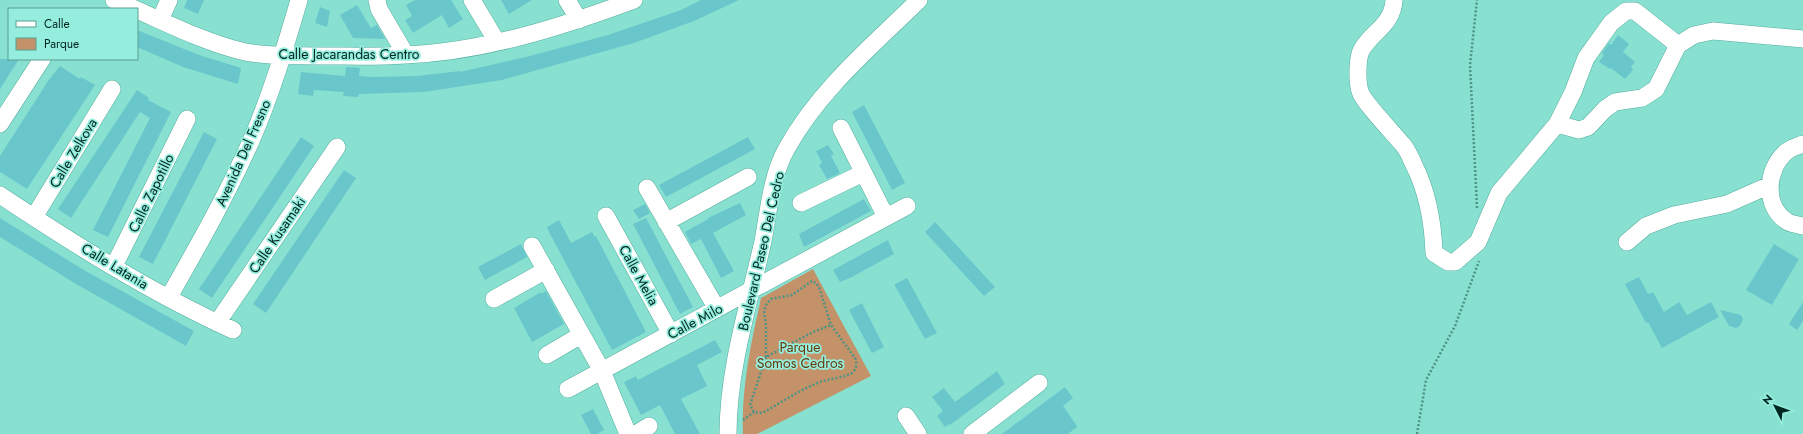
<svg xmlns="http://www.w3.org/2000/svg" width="1803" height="434" viewBox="0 0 1803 434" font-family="Jost,sans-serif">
  <rect width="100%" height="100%" fill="#88e1d0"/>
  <path fill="#c39269" d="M813,269L871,376L757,434H743C741,388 751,343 761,298Z"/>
  <path fill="#69c7cc" d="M187,0H204L198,14L184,8Z
    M415,0H451L463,19L449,28L442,15L413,33L405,20L412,16L406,5Z
    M501,0H532L509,14Z
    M701,0H739L694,21L634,43L502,80L424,92L359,94L358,97L343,96L344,92L314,90L313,96L298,94L301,72L345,76L346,67L360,68L359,76L373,77L417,76L460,71V72L530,56L608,35L681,10Z
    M357,5L371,28L377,25L385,39L353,38L340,15Z
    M320,7L330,11L327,27L315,23Z
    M137,30L199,55L241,68L238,84L183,67L137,47Z
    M1618,35L1629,44L1623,52L1635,62L1631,67L1633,70L1625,79L1611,68L1610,69L1599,62L1604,55L1602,53L1609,43L1611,45Z
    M0,59H19L0,89Z
    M60,66L80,79L81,77L95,85L27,189L0,172V156L48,81Z
    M137,90L149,98L148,100L171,112L108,237L93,230L150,118L140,112L71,218L58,209Z
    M864,105L905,183L892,190L852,112Z
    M204,132L217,139L153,264L139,257Z
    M301,137L314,146L212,298L199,289Z
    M748,137L755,149L666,197L659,185Z
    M828,145L834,154L831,156L840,173L827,179L819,165L822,163L816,151Z
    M344,170L356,178L266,313L253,304Z
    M864,199L871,211L804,247L799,234Z
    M740,203L746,215L713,233L734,271L721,278L701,239L691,244L685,232L708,219V218Z
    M645,204L650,213L639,219L633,210Z
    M0,218L82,269L194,331L186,346L76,284L0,237Z
    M646,218L693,307L680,314L633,224Z
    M559,220L571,243L592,232L595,237L596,236L646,332L612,350L549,232L547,227Z
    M935,222L995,287L984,296L925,232Z
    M888,240L894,254L852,277L840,282L833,270Z
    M521,244L527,257L485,280L478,267Z
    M1774,244L1799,259L1772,305L1746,290Z
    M1639,277L1648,294L1653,292L1664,312L1679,302L1687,315L1711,302L1719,317L1662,348L1648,322L1646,323L1625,284Z
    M907,278L937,333L925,339L895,286V284Z
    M546,291L564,324L532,342L514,308L541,292V294Z
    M1803,302V321L1797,330L1789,324Z
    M862,303L884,347L872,353L849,310Z
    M1720,310L1741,315L1743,319L1740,326L1736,328L1729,326Z
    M715,340L722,352L697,365L707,386L681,399L700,434H675L660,405L641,415L624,382L636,376L638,380Z
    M997,371L1005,384L950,425L949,424L945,427L937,416L943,411L932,397L944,388L955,402Z
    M1065,387L1073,398L1063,406L1077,426V427L1068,434H1002Z
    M593,409L604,430L597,434H591L581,415Z"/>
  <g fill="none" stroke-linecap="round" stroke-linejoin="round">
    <g stroke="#54ad9e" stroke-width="18">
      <path id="minor" d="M114,0L135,9
        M377,0L379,9L406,55
        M472,0L497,42
        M567,0L579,20
        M1394,0C1393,24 1373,31 1362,49C1357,57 1357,82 1360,91C1362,101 1396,136 1404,146C1408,151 1411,159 1414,165C1428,193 1433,222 1434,253L1448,262H1455L1478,242L1499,193L1557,124L1573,92L1586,58L1611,23L1626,11H1635L1678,45
        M137,10C171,25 205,42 241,51C266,57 297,55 323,56C350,56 378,57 405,55C483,52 561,27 634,0
        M160,20L169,0
        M0,124L42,59
        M1557,124L1579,130L1588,127L1605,109L1615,102L1642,98L1656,89L1678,45L1694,35L1713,31L1803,39
        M841,128L886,217
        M1803,144C1798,146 1790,148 1786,152C1766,169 1763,207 1788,222C1792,224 1798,225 1803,226
        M647,188L717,309
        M0,195C74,244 151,293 233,330
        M801,203L863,173
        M606,216L671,334
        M34,217L112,89
        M666,222L748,177
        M1627,242L1646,226L1674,215L1727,204L1770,185
        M532,246L602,371L628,434
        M114,266L187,119
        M169,297C198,246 227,195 251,141C271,95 285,48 299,0
        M494,299L546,270
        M217,323L337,147
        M547,355L581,335
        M568,389L907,206
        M906,416L918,434
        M636,434L649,426
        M728,434C728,369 749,304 763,241C769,210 771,176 787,148C819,90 872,46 919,0
        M972,434L1039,383"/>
    </g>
    <path stroke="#4f9386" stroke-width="2.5" stroke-dasharray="2 2" stroke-linecap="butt" d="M1477,208L1470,65L1477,0
      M766,357V325L764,311L766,305L771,299L792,295L812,281L816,283L819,287L831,325L855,358C857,363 857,368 853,372C848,377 828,379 820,382C799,390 781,403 762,413L754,412L750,405L766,357L813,332L831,325
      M743,420L754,412
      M1417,434L1426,380L1455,326L1479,261"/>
    <use href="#minor" stroke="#fff" stroke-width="17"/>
  </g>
  <g text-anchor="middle" stroke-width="3.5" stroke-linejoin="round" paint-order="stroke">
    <g font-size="14" fill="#002620" stroke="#95eedd">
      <text x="349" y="59">Calle Jacarandas Centro</text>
      <text transform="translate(73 153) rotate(-59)" y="5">Calle Zelkova</text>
      <text transform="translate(243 153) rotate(-66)" y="5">Avenida Del Fresno</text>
      <text transform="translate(151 193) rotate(-64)" y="5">Calle Zapotillo</text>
      <text transform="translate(277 235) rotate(-56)" y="5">Calle Kusamaki</text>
      <text transform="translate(761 251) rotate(-77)" y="5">Boulevard Paseo Del Cedro</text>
      <text transform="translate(115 266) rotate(31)" y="5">Calle Latania</text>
      <text transform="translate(639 275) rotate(61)" y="5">Calle Melia</text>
      <text transform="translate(695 321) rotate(-28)" y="5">Calle Milo</text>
    </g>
    <g font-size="14" fill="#673a0a" stroke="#95eedd">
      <text x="800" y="352">Parque<tspan x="800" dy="16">Somos Cedros</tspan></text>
    </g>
  </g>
  <rect x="8" y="8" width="130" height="52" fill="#95eedd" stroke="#599e91"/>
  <rect x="16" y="21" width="20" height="6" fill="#ffffff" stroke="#599e91"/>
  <text x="44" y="28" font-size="12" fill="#002620">Calle</text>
  <rect x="16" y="38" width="20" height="12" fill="#c39269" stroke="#599e91"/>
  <text x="44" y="48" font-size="12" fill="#002620">Parque</text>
  <g transform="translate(1775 406) rotate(312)" stroke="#95eedd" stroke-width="3" paint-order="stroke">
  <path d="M0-3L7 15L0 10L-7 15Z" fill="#002620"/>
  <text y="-6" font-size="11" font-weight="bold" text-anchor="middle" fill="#002620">N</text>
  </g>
</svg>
